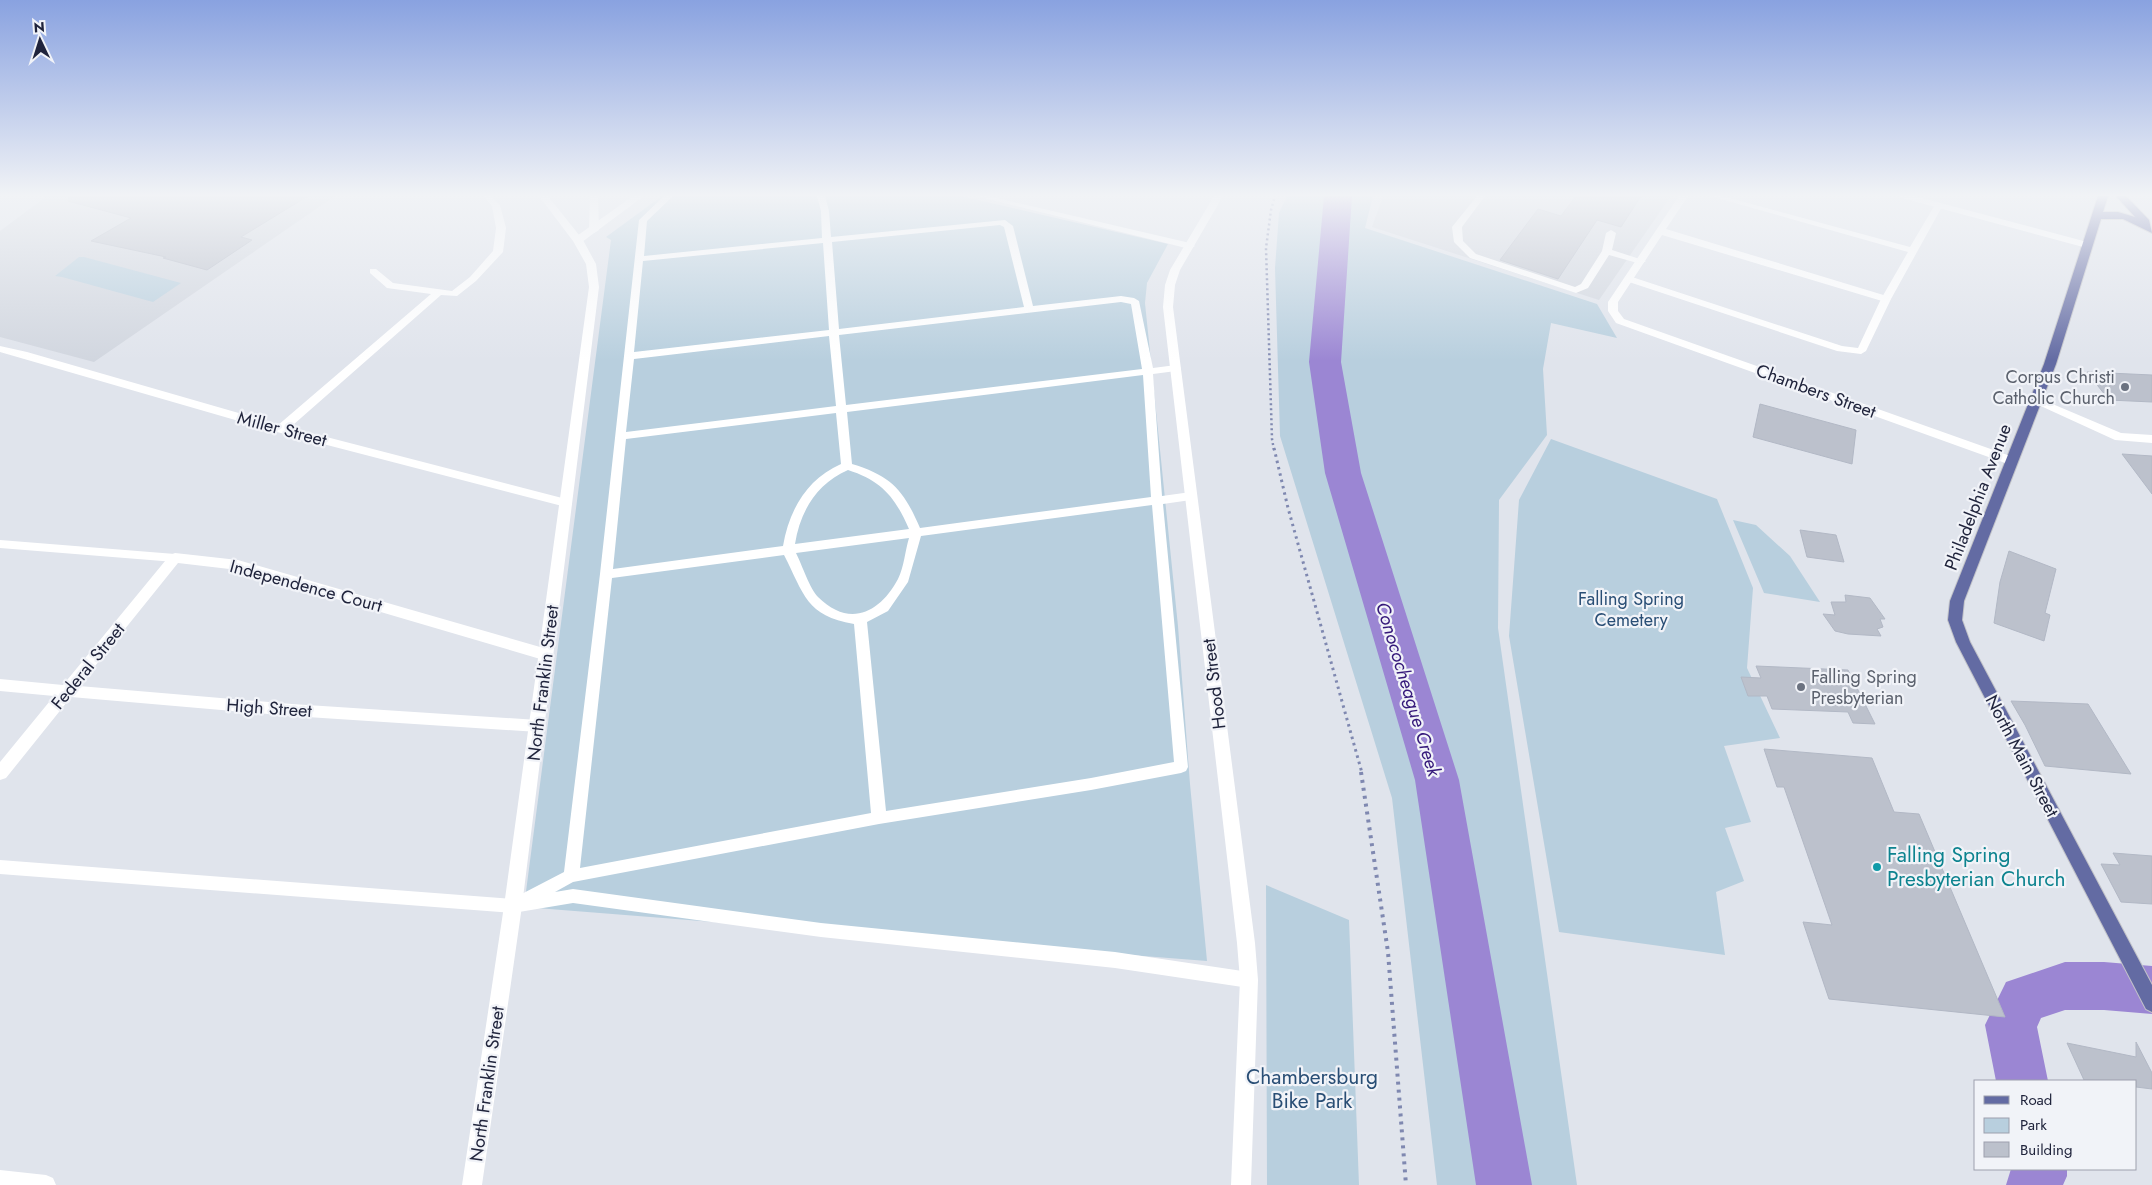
<svg xmlns="http://www.w3.org/2000/svg" width="2152" height="1185" viewBox="0 0 2152 1185" font-family="Jost,sans-serif">
  <rect width="100%" height="100%" fill="#e0e4ec"/>
  <path fill="#d1d6df" d="M47,196H335L94,362L0,337V231Z
    M1383,196H1671L1599,300L1372,227Z"/>
  <path fill="#b8cfde" d="M662,196H961L1168,244L1147,283L1145,303L1178,626L1190,784L1207,961L524,907L611,240L606,237Z
    M1287,196H1373L1365,228L1597,304L1617,338L1551,323L1543,369L1547,435L1499,500L1498,628L1577,1185H1437L1392,798L1280,436L1275,268L1279,213Z
    M79,257H84L181,283L153,302L62,277L55,276Z
    M1551,439L1717,499L1753,588L1747,668L1780,738L1724,746L1751,822L1725,828L1744,881L1716,892L1725,955L1559,932L1509,636L1519,500Z
    M1733,520L1756,525L1790,556L1820,602L1764,593Z
    M1266,885L1349,920L1359,1185H1267Z"/>
  <g fill="none" stroke-linecap="round" stroke-linejoin="round">
    <path fill="#9b86d3" fill-rule="evenodd" d="M1324,196H1352L1341,362L1361,473L1459,780L1532,1185H1476L1415,780L1325,473L1309,362Z
      M2065,962H2104L2152,966V1014L2104,1010H2065L2041,1018L2037,1027L2048,1081H1996L1985,1025L2006,982Z
      M2011,1169H2067V1176L2063,1185H2006Z"/>
  </g>
  <path fill="#bcc1cc" stroke="#b2b8c5" d="M69,196H308L241,237L252,240L207,270L163,258L166,257L91,241L131,218L68,201Z
    M1576,196H1641L1621,227L1597,220L1558,279L1500,260L1538,209L1561,216Z
    M2087,372L2152,375V402L2109,400Z
    M1760,404L1856,430L1852,464L1753,437Z
    M2122,454L2152,456V494Z
    M1800,530L1836,535L1844,562L1807,557Z
    M2009,551L2056,569L2045,613L2050,615L2044,641L1994,623L2000,582Z
    M1845,595L1870,598L1885,619H1880L1883,627L1877,629L1881,636L1848,634L1835,631L1823,614L1835,615L1831,602H1846Z
    M1756,666L1848,670L1875,724L1853,723L1848,712L1772,709L1767,696H1748L1741,677L1761,678Z
    M2011,701L2088,704L2131,774L2045,766L2025,725Z
    M1764,749L1872,758L1894,812L1919,814L2005,1017L1829,999L1803,922L1832,925L1784,787H1777Z
    M2113,853L2152,856V904L2121,902L2101,864L2120,865Z
    M2136,1042L2152,1073V1089L2136,1087V1081L2084,1080L2067,1043L2136,1057Z"/>
  <g fill="none" stroke-linecap="round" stroke-linejoin="round">
    <g stroke="#c1c2c8" stroke-width="2">
      <path id="primary" d="M2098,196H2108L2103,212H2118L2135,217L2116,196H2126L2149,220L2152,233L2123,219H2101L2056,364L1964,601L1962,620L1970,642L2152,985V1012L2146,1009L1956,642L1948,620L1950,601L2044,364Z"/>
    </g>
    <path stroke="#7f88b0" stroke-width="2.5" stroke-dasharray="2 3" stroke-linecap="butt" d="M1274,450L1272,439L1266,248L1271,210L1275,196"/>
    <path stroke="#7f88b0" stroke-width="3" stroke-dasharray="2.5 4" stroke-linecap="butt" d="M1274,448L1288,508L1362,773"/>
    <path stroke="#7f88b0" stroke-width="4" stroke-dasharray="3 5" stroke-linecap="butt" d="M1361,772L1388,952L1406,1185"/>
    <path fill="#fff" fill-rule="evenodd" d="M483,196H491L500,205L506,228L503,252L476,281L457,296L441,295L285,432H277L276,429L277,426L431,294L387,288L370,273V269H376L393,283L452,291L470,277L493,251L496,228L492,206Z
      M590,196H598L599,230L594,233L589,230Z
      M664,196H673L647,221L644,256L822,238L821,211L817,196H825L829,211L831,237L1005,220L1013,226L1033,306L1121,296L1134,298L1139,301L1153,368L1176,365L1181,368L1176,371L1153,374L1162,496L1191,492L1197,496L1191,500L1163,504L1188,767L1186,771L1181,773L1091,790L879,824L573,882L555,892L573,889L821,923L1115,952L1249,972L1255,974L1257,980L1255,986L1249,988L1115,968L821,937L573,903L513,913L0,874V860L512,899L564,872L600,574L639,220ZM1000,225L1004,227L1024,307L839,329L832,242ZM823,243L829,330L634,352L643,261ZM1121,302L1131,304L1142,369L846,405L839,335ZM829,336L836,406L626,432L634,359ZM1143,375L1151,497L920,528C904,491 892,476 852,464L847,412ZM836,413L841,464C807,479 789,510 783,546L613,569L626,439ZM848,470C882,481 895,497 909,529L795,544C800,512 816,484 848,470ZM1152,505L1174,762L1091,778L886,811L867,622L888,611L908,582L921,536ZM909,538C905,551 904,567 898,579C880,613 849,628 818,597C810,589 802,565 796,553ZM784,555C804,594 806,616 854,624L871,813L580,868L612,578Z
      M975,196H988L1190,243L1195,246L1190,249Z
      M1477,196H1485L1462,227L1463,241L1476,254L1575,287L1581,284L1602,251L1606,233L1611,230L1616,233L1612,250L1646,261L1641,264L1609,255L1588,288L1576,293L1470,258L1454,242L1452,227Z
      M1710,196H1722L1910,247L1936,203L1943,205L1891,299L1866,351L1861,354L1837,351L1626,281V277H1632L1842,346L1858,348L1881,299L1908,252Z
      M2036,397L2121,433L2152,435V443L2115,440L2032,402L2031,400L2032,398Z
      M0,540L175,554L181,558L175,562L0,548Z"/>
    <path fill="#fff" fill-rule="evenodd" d="M633,196H644L582,242H574V238Z
      M1214,196H1223L1180,270L1175,285L1173,307L1255,943L1258,980L1251,1185H1231L1240,980L1237,943L1163,307L1165,285L1170,270Z
      M1679,196H1688L1666,229L1890,297L1891,299L1886,302L1882,301L1662,235L1618,302V311L1624,319L2016,458L2018,461L2016,464H2008L1616,323L1608,311V302Z
      M1900,196H1914L2091,243L2092,245L2091,247H2083L1902,198Z
      M0,346L27,352L284,426L566,499L571,500L572,503L571,506L566,507L277,432L0,352Z
      M175,553L238,560L547,649L552,651L554,655L552,659L547,661L238,570L178,563L79,686L292,704L538,720L543,722L546,726L543,730L538,732L292,716L71,697L6,778L0,780V762L54,696L0,691V679L63,685L170,555Z"/>
    <path fill="#fff" fill-rule="evenodd" d="M539,196H548L583,240L596,264L599,287L522,906L482,1185H462L504,906L589,287L586,264L573,241Z
      M0,1170L46,1175L53,1178L56,1185H0Z"/>
    <use href="#primary" fill="#636ba3" fill-rule="evenodd"/>
  </g>
  <linearGradient id="sky" x2="0" y2="1"><stop stop-color="#89a2e0"/><stop offset="0.54" stop-color="#f1f3f6"/><stop offset="1" stop-color="#f1f3f6" stop-opacity="0"/></linearGradient>
  <rect width="2152" height="361" fill="url(#sky)"/>
  <g fill="#6b7280" stroke="#f1f3f8" stroke-width="2">
    <circle cx="2125" cy="387" r="5"/>
    <circle cx="1801" cy="687" r="5"/>
  </g>
  <circle fill="#0f9aa8" stroke="#f1f3f8" stroke-width="2" cx="1877" cy="867" r="5"/>
  <g text-anchor="middle" stroke-width="4.5" stroke-linejoin="round" paint-order="stroke">
    <g font-size="18" fill="#5b616d" stroke="#f1f3f8" text-anchor="end">
      <text x="2115" y="383">Corpus Christi<tspan x="2115" dy="21">Catholic Church</tspan></text>
      <text x="1811" y="683" text-anchor="start">Falling Spring<tspan x="1811" dy="21">Presbyterian</tspan></text>
    </g>
    <g font-size="18" fill="#20243c" stroke="#f1f3f8">
      <text transform="translate(1816 391) rotate(20)" y="6">Chambers Street</text>
      <text transform="translate(282 429) rotate(15)" y="6">Miller Street</text>
      <text transform="translate(1978 497) rotate(-69)" y="6">Philadelphia Avenue</text>
      <text transform="translate(306 586) rotate(15)" y="6">Independence Court</text>
      <text transform="translate(88 666) rotate(-51)" y="6">Federal Street</text>
      <text transform="translate(543 683) rotate(-83)" y="6">North Franklin Street</text>
      <text transform="translate(1214 684) rotate(-97)" y="6">Hood Street</text>
      <text transform="translate(269 708) rotate(4)" y="6">High Street</text>
      <text transform="translate(2022 756) rotate(62)" y="6">North Main Street</text>
      <text transform="translate(487 1084) rotate(-82)" y="6">North Franklin Street</text>
    </g>
    <g font-size="18" fill="#294e75" stroke="#f1f3f8">
      <text x="1631" y="605">Falling Spring<tspan x="1631" dy="21">Cemetery</tspan></text>
    </g>
    <g font-size="19" font-style="italic" fill="#35197a" stroke="#f1f3f8">
      <text transform="translate(1409 689) rotate(73)" y="7">Conococheague Creek</text>
    </g>
    <g font-size="21" fill="#0d838f" stroke="#f1f3f8" text-anchor="start">
      <text x="1887" y="862">Falling Spring<tspan x="1887" dy="24">Presbyterian Church</tspan></text>
    </g>
    <g font-size="21" fill="#294e75" stroke="#f1f3f8">
      <text x="1312" y="1084">Chambersburg<tspan x="1312" dy="24">Bike Park</tspan></text>
    </g>
  </g>
  <rect x="1974" y="1080" width="162" height="90" fill="#f1f3f8" stroke="#9da0ad"/>
  <rect x="1984" y="1096" width="25" height="8" fill="#636ba3" stroke="#9da0ad"/>
  <text x="2020" y="1105" font-size="15" fill="#20243c">Road</text>
  <rect x="1984" y="1118" width="25" height="15" fill="#b8cfde" stroke="#9da0ad"/>
  <text x="2020" y="1130" font-size="15" fill="#20243c">Park</text>
  <rect x="1984" y="1142" width="25" height="15" fill="#bcc1cc" stroke="#9da0ad"/>
  <text x="2020" y="1155" font-size="15" fill="#20243c">Building</text>
  <g transform="translate(40 40) rotate(356)" stroke="#f1f3f8" stroke-width="4" paint-order="stroke">
  <path d="M0-4L9 19L0 12L-9 19Z" fill="#20243c"/>
  <text y="-8" font-size="14" font-weight="bold" text-anchor="middle" fill="#20243c">N</text>
  </g>
</svg>
